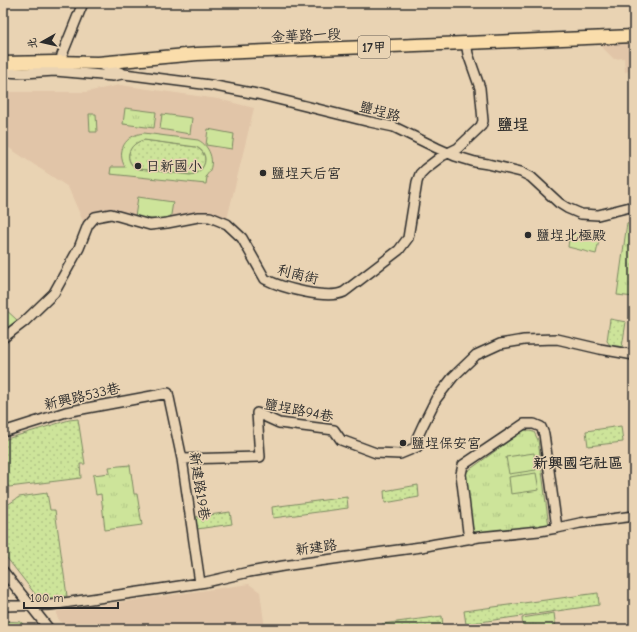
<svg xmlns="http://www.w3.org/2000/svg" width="637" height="632" viewBox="0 0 637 632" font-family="'Comic Neue','LXGW WenKai TC',sans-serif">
  <defs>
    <pattern id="grass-dots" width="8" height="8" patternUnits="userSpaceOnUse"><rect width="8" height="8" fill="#cde49a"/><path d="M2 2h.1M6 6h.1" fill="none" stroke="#b0c485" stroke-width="1.8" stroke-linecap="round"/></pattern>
    <pattern id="park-tufts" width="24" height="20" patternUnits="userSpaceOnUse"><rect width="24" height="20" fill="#cde49a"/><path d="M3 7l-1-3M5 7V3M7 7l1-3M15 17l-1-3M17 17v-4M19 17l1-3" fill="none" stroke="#b0c485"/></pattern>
  </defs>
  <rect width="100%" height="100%" fill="#e9d3b3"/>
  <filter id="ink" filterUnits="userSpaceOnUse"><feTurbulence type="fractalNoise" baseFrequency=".025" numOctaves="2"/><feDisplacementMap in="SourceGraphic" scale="8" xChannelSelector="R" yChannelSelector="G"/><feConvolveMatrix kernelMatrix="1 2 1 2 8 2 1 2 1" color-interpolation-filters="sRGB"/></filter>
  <g filter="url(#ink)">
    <path fill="#e1c5a8" d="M634,42V70L625,72L624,58L614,59L600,45Z
      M120,85L218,99L254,108L227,219L214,215L166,224L116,215L87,224L83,221L68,187L3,144V92H86Z
      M249,584L260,592L265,629H66L57,617V611Z"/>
    <path fill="url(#grass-dots)" stroke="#7c8862" d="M144,140L196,147C211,154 206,173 190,175L138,169C122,161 128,143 144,140Z
      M610,319L626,322L622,347L610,345L607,341Z
      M78,419L85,464H80L81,478L9,487L3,479V440L69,420Z
      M621,426L623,442L588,446L586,431Z
      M418,485L419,497L385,503L384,491Z
      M47,493L50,510H55L67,596L39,599L3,553V508L19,497Z
      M347,497L348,508L273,518L272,507Z
      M230,512L232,524L197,529L196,517Z
      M598,593L599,605L466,624L464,611Z
      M442,616L443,627L425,629H383L382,624Z"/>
    <path fill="url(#park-tufts)" stroke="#7c8862" d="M125,108L156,112L154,128L123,124Z
      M89,114H96L97,132H90Z
      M627,223L634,233V297L617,295Z
      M3,307L17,320L3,331Z
      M524,430L534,432L538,440L549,527L474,537L465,473Z
      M130,465L134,494H137L142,525L105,530L101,494L96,495L93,475L110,473L109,467Z
      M554,613L556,629H523L522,618Z
      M3,621L21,622L27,629H3Z"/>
    <path fill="#cde49a" stroke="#7c8862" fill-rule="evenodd" d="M162,114L192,118L190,134L160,129Z
      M208,129L234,134L232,149L206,145Z
      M144,133L198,140C211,146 217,166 205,177H207L206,184L110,174L111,167H125C116,151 125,135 144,133ZM144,140L196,147C211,153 206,173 190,175L138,169C122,162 128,143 144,140Z
      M138,197L173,202L170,221L135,217Z
      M570,231L600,236L596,254L568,247Z
      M534,453L536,470L509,474L506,457Z
      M536,473L539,490L511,494L509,477Z"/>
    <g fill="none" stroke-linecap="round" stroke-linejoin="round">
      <g stroke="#2b2b2b" stroke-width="12">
        <path id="minor" d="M99,64L124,74L210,85L257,94L370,122L394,127L437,148L455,156L475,162L488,164L521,172L531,177L559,203L567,208L581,214L598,215L634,206
          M60,67L62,55L83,3
          M3,72L24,73L55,71L113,76L122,74
          M3,338L24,322L54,293L79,248L88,225L95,217L111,214L150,225L167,223L198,217H210L227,224L242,238L265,279C282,288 327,300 344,292L399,250L408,238L417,182L420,174L425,169L442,156L458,148L481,126L483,121L480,88L468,54L466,43
          M3,432L66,412L168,393L182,459L200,583
          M182,459L260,457L257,413L279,423L334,430L341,440L376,453L400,454L417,447V438L423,425L436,399L453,377L476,355L500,344L524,340L557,339L600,349L634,355
          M471,539L468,532L461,474L463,465L524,424H534L541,427L544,434L557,528
          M3,571L49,629
          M3,606L50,605L160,589L206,582L249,572L283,566L391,551L421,547L436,544L479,537L539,531L557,528L580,523L634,516"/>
      </g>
      <g stroke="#2b2b2b" stroke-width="15">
        <path id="major" d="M3,63L55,62L98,63L197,54L634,36"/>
      </g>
      <use href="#minor" stroke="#e9d3b3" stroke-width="9"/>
      <use href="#major" stroke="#faddab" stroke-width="12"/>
    </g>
  </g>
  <g fill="#2b2b2b" stroke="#e9d3b3" stroke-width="1.5">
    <circle cx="138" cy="166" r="4"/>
    <circle cx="263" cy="173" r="4"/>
    <circle cx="528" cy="235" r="4"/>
    <circle cx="403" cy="443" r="4"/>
  </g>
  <g text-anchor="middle" stroke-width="3" stroke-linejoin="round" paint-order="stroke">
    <rect fill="#e9d3b3" stroke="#645d54" stroke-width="1" x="358" y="36" width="32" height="22" rx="3"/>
    <g font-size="13" font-weight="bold" fill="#2b2b2b">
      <text x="374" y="52">17甲</text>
    </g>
    <g font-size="14" fill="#2b2b2b" stroke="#e9d3b3">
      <text transform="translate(306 35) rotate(-3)" y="5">金華路一段</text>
      <text transform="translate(380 111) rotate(15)" y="5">鹽埕路</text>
      <text transform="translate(298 274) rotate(14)" y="5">利南街</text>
      <text transform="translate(82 396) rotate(-13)" y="5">新興路533巷</text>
      <text transform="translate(299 410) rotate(11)" y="5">鹽埕路94巷</text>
      <text transform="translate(200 486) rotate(81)" y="5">新建路19巷</text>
      <text transform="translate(316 547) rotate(-8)" y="5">新建路</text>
    </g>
    <g font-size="14" fill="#2b2b2b" stroke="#e9d3b3" text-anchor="start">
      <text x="146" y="171">日新國小</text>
      <text x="271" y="178">鹽埕天后宮</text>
      <text x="536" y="240">鹽埕北極殿</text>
      <text x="411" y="448">鹽埕保安宮</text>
    </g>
    <g font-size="15" font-weight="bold" fill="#2b2b2b" stroke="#e9d3b3">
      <text x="578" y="468">新興國宅社區</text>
    </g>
    <g font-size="16" font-weight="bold" fill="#2b2b2b" stroke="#e9d3b3">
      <text x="513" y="130">鹽埕</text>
    </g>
  </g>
  <rect width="637" height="632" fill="none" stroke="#e9d3b3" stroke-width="16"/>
  <rect x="8" y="8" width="621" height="616" fill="none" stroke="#2b2b2b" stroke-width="1.5" filter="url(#ink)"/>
  <g transform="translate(42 42) rotate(262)" stroke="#e9d3b3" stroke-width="3" paint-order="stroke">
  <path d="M0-3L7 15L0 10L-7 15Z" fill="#2b2b2b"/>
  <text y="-6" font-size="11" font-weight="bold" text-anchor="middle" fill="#2b2b2b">北</text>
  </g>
  <path d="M24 602v6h94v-6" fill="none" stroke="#2b2b2b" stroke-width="2"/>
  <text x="30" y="602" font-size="12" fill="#2b2b2b" stroke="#e9d3b3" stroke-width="3" paint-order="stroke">100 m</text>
</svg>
